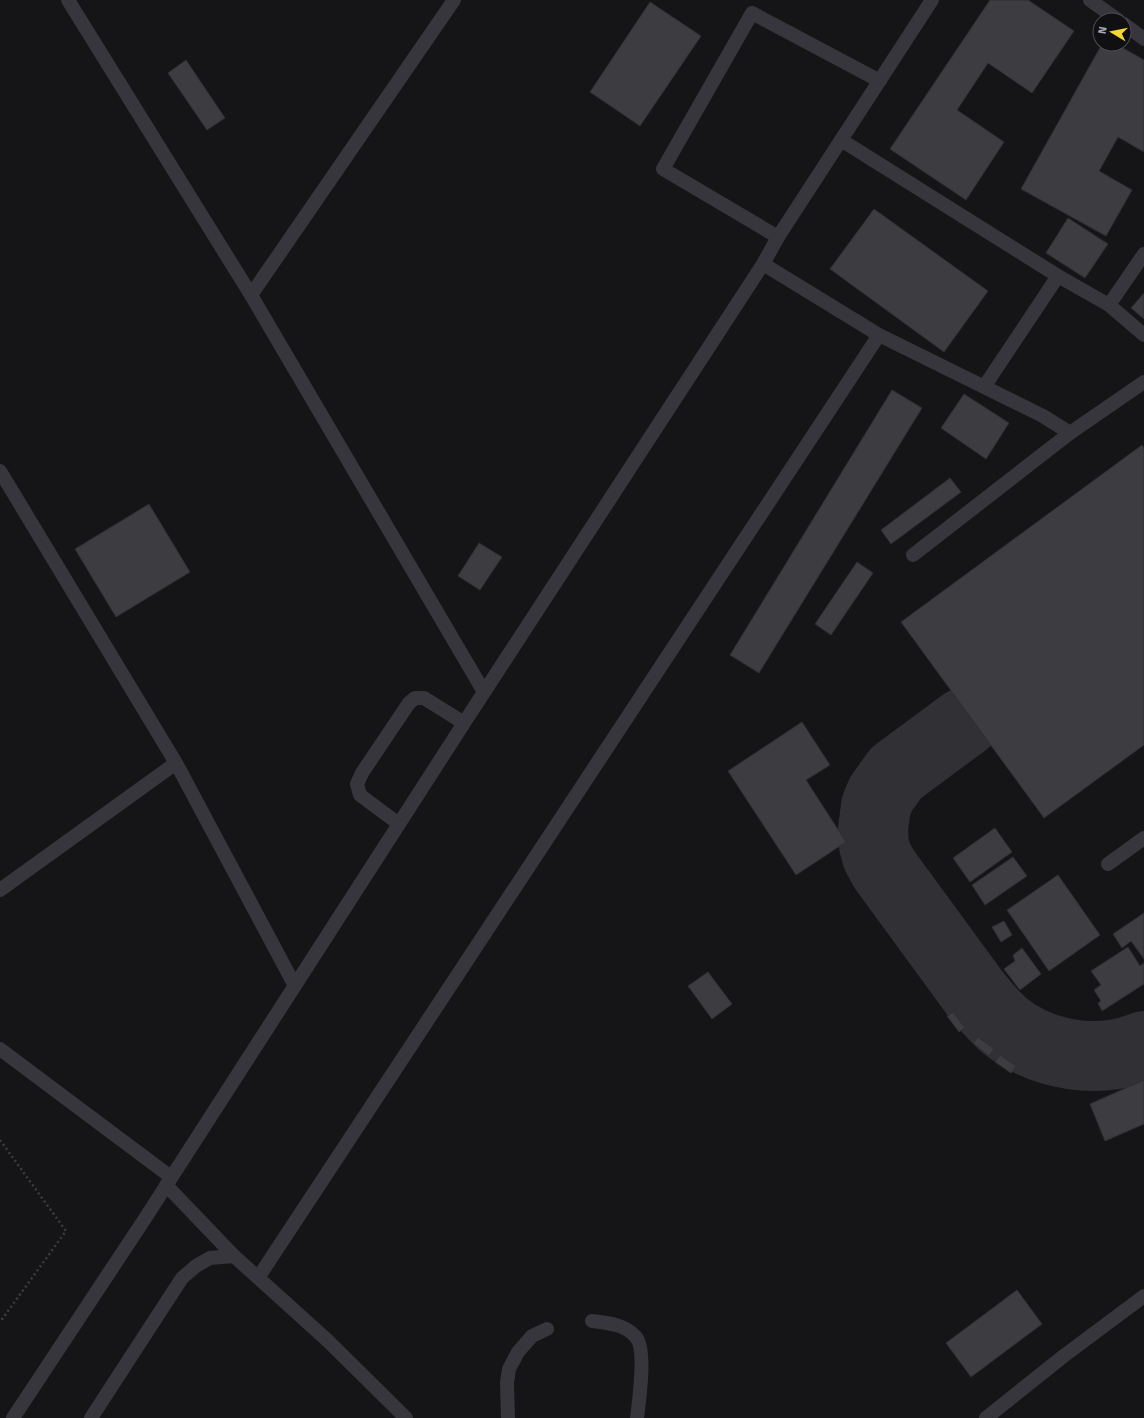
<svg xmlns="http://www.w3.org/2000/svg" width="1144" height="1418" viewBox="0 0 1144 1418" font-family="'Fira Sans',sans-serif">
  <rect width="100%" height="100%" fill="#151517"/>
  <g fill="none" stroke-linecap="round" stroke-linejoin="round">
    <path stroke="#303035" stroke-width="70" d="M965,722L896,773L881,794L876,806L873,829L874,845L877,856L884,869L974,992C984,1004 993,1016 1005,1026C1043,1056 1099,1065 1144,1046"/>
  </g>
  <path fill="#3c3c41" stroke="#2f2f33" d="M990,0H1028L1074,31L1032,93L988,63L957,110L1004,142L966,200L890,149Z
    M650,2L701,36L640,126L590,92Z
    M1102,44H1116L1144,60V152L1118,137L1099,171L1132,190L1106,236L1021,189Z
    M186,60L225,118L207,130L168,73Z
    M874,209L988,291L944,352L830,269Z
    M1068,218L1108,244L1085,278L1046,253Z
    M1144,293V319L1131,308Z
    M892,390L922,408L759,673L730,655Z
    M964,394L1009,423L986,459L941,428Z
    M1142,445L1144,448V745L1044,818L901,622Z
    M950,478L961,492L891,544L881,530Z
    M149,504L190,572L116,617L75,549Z
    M479,543L502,557L480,590L458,576Z
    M857,562L873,573L831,635L815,624Z
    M802,722L830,765L806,780L846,842L796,875L728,771Z
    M995,828L1012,852L970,882L953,858Z
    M1013,857L1027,876L985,905L972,885Z
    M1058,875L1100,935L1049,971L1007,910Z
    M1144,913V959L1131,941L1122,948L1113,934Z
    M1004,921L1012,935L1001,942L992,927Z
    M1128,947L1140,966L1144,963V984L1102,1011L1098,1003L1101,1001L1094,990L1101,985L1091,971Z
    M1022,948L1041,974L1020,990L1004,969L1015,961L1013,955Z
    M708,972L732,1004L712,1019L688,986Z
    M953,1012L965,1028L959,1032L947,1016Z
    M978,1037L994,1049L989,1056L973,1043Z
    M1000,1055L1016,1066L1011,1073L995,1062Z
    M1144,1080V1124L1105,1141L1090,1104Z
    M1017,1290L1042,1324L971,1377L946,1343Z"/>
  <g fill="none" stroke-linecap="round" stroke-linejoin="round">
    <path stroke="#3c3c43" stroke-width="2.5" stroke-dasharray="2 3" stroke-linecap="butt" d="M0,1140L66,1231L0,1322"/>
    <path stroke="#36363c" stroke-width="14" d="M68,0L251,295L484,692
      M1090,0L1118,20
      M1124,24L1144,39
      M841,140L1058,276L1109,305L1144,335
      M778,237L663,169L752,13L880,81
      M763,264L879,335L1043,416L1070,433L1144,382
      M251,295L454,0
      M1109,305L1144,254
      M984,387L1058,276
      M0,471L176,763L295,986
      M913,555L1070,433
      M399,824L360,795L357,784L362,773L409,703L415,698H424L464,723
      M1108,864L1144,838
      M0,890L176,763
      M0,1049L171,1177
      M166,1185L234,1256L327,1340L406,1418
      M258,1278L879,335
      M592,1321C607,1323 624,1324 635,1336C647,1347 639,1401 637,1418
      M13,1418L144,1220L464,723L763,264L778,237L932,0
      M91,1418L182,1278L196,1266L210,1258L234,1256
      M508,1418L507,1383L509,1369L518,1352L532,1336L547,1329
      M986,1418L1065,1355L1144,1296"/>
  </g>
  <g transform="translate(1112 32) rotate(280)"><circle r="19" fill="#101012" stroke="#4c4d54"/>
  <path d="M0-3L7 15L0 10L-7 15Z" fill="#f4d730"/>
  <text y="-6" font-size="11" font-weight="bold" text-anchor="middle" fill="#a6a8b7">N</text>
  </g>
</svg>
